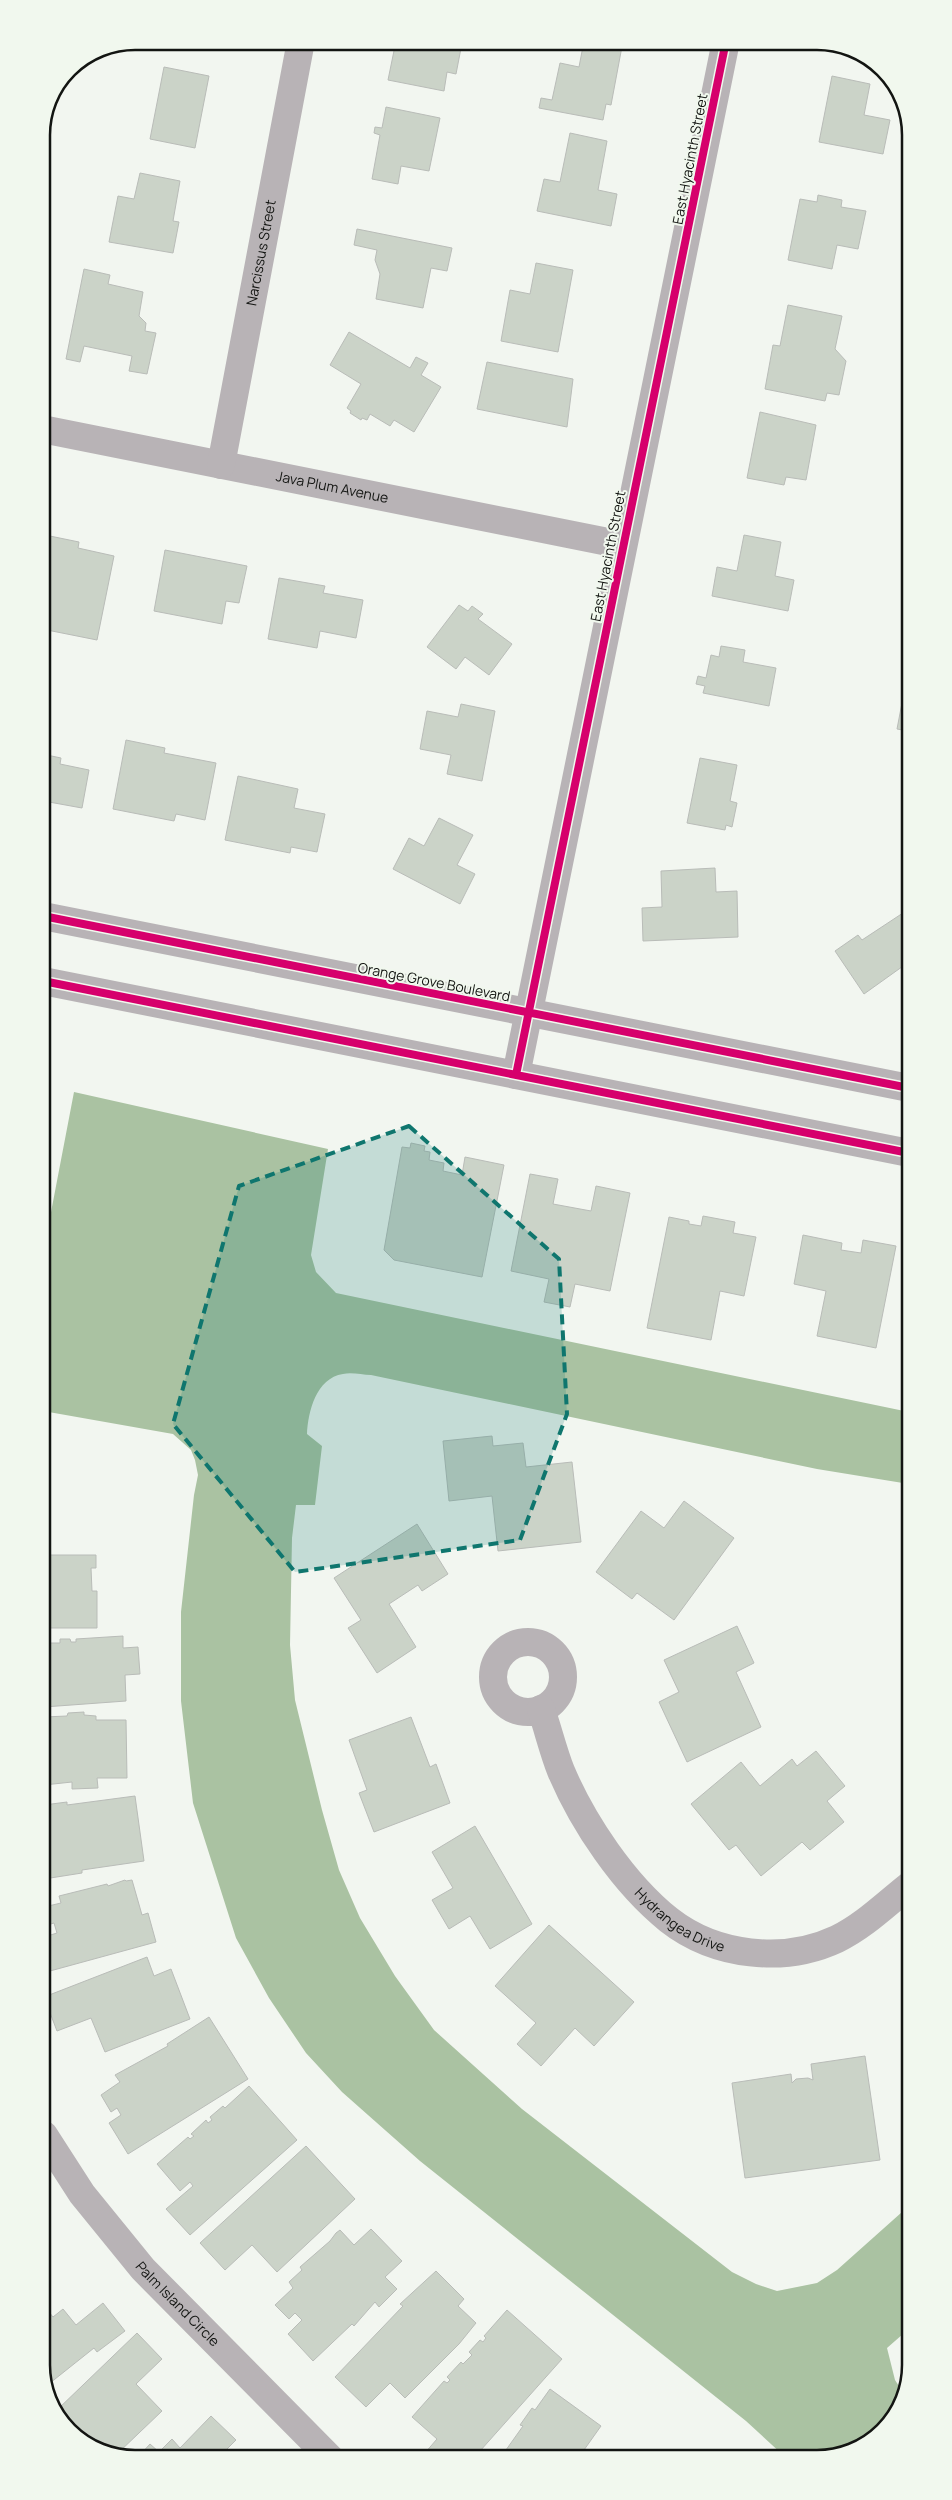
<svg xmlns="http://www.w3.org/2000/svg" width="952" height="2500" viewBox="0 0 952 2500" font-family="Manrope,sans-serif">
  <rect width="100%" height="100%" fill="#f2f6f0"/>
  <path fill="#aac2a2" d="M74,1092L328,1149L311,1255L316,1272L336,1293L909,1412V1484L817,1469L371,1375C362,1375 352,1372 343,1374C316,1378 308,1412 307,1434L322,1446L315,1505H296L292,1538L290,1645L295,1700L322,1810L339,1870L360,1918L395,1976L434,2030L522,2109L732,2272L756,2284L777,2291L817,2283L837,2270L911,2204V2327L887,2348L895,2380L902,2391L892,2422L841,2455L784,2456L746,2421L420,2161L342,2092L306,2053L269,1998L236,1938L193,1803L181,1701V1612L194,1495L198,1475L195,1460L191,1450L173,1434L43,1411V1254Z"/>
  <path fill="#cbd3c8" stroke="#b9bcb8" d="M396,41L462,43L456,74L447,72L444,91L388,80Z
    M584,41H623L611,105L606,104L603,120L539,108L541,98L552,100L560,63L579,67Z
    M164,67L209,76L195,148L150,139Z
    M832,76L870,84L864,115L890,120L883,154L819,142Z
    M386,107L440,118L429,171L401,166L398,184L372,179L380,135L374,133L375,127L382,128Z
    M570,133L607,141L598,190L617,194L611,226L537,211L544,179L560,182Z
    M140,173L180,181L173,221L179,222L173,253L109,242L118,196L134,199Z
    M818,195L842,200L841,207L866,211L858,249L837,245L832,269L788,260L800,199L817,202Z
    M357,229L452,248L447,271L431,268L423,308L376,299L380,274L375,260L377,250L354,245Z
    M536,263L573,270L558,352L501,341L510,290L530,294Z
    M84,269L110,275L108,284L143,292L139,316L146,323L145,331L156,333L147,374L129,371L132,356L84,346L80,362L66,359Z
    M788,305L842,316L835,349L846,361L839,395L827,393L825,401L765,389L773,345L780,346Z
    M349,332L410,368L416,357L428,363L421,375L441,387L414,432L394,420L390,426L370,414L367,420L362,418L361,420L350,413L351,411L347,408L361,384L330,365Z
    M487,362L573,379L567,427L477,409Z
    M760,412L816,425L806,480L786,477L784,485L747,478Z
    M45,535L79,542L78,548L114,556L97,640L42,629V550Z
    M744,535L781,542L775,576L794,580L788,611L712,596L717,567L737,571Z
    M165,550L247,566L239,603L226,601L222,624L154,611Z
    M908,563V595L902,594Z
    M279,578L325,586L323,593L363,600L356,638L320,631L317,648L268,639Z
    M459,605L468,611L472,606L483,614L478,619L512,644L489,675L465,657L456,669L427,647Z
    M721,646L745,650L743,662L776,668L769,706L703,693L705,686L696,684L698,676L706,678L711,655L719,657Z
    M906,682H908V731L897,729Z
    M461,704L495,711L482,781L447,774L451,755L420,749L427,711L458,717Z
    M126,740L165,748L164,753L216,763L205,820L176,814L174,821L113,809Z
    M42,754L61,758L60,764L89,770L82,808L49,802L46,821L42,820Z
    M700,758L737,765L730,801L737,803L732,827L726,825L725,830L687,823Z
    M238,776L298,789L294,808L325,814L317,852L291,847L290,853L225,840Z
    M439,818L473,835L457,865L475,874L460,904L393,869L409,838L424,846Z
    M715,868L716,892L737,891L738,937L643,941L642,908L662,907L661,871Z
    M909,909V954L902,959L906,964L864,994L835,951L858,935L862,940Z
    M411,1143L425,1146L424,1151L430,1152L429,1160L444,1163L443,1171L462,1175L465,1157L504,1165L482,1277L394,1260L384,1250L402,1147L410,1148Z
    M530,1174L558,1179L553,1204L591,1211L596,1186L630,1193L610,1291L575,1284L570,1307L544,1302L549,1279L511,1271Z
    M703,1216L735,1222L733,1233L756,1237L744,1296L720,1291L711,1340L647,1328L669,1217L689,1221V1224L701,1226Z
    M803,1235L842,1243L841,1250L861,1253L863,1240L896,1246L876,1348L817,1336L826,1291L794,1284Z
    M492,1436L493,1446L523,1443L526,1467L572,1462L581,1542L498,1551L492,1496L449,1501L443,1441Z
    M684,1501L734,1538L674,1620L637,1593L632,1599L596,1572L641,1511L664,1528Z
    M417,1524L448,1574L422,1591L418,1585L389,1604L416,1647L377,1673L348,1628L361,1620L334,1578Z
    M43,1555H96V1568H91L92,1591H97V1628H43Z
    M737,1626L754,1663L736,1672L761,1727L687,1762L659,1702L679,1692L664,1660Z
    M123,1636V1648L138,1647L140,1674L125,1675L126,1701L44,1707V1643H60V1639H70L71,1642H76V1639Z
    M84,1712V1715L96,1716V1720H126L127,1778H97L98,1788L72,1789V1782L44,1785V1717L67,1716L68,1713Z
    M411,1717L430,1767L436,1764L450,1803L374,1832L359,1793L367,1790L349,1740Z
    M816,1751L845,1786L827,1801L844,1822L810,1850L802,1842L761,1876L736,1845L729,1850L691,1804L741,1762L760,1786L792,1759L797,1766Z
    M135,1796L144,1861L82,1870V1873L44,1879V1805L67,1802V1805Z
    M475,1826L532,1924L490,1949L470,1916L449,1929L432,1900L453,1888L432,1852Z
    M125,1880L126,1881L132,1880L142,1915L148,1913L156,1942L50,1971L44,1948V1937L57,1933L54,1923L44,1926V1907L61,1903L59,1896L107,1884L108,1886Z
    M549,1925L634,2002L594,2046L575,2028L541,2066L517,2044L536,2023L495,1986Z
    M147,1957L154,1976L171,1969L190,2019L105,2052L91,2018L57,2031L44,1997Z
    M209,2017L248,2079L128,2154L109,2123L121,2115L117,2108L111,2112L101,2095L120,2082L115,2075L168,2046L167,2044Z
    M865,2056L880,2160L745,2178L732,2083L791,2074L792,2083L796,2079L808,2078L813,2080L811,2064Z
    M249,2086L297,2140L190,2235L166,2209L193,2186L190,2182L180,2191L157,2164L188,2137L190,2139L194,2136L191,2134L206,2120L208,2123L212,2120L210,2117L223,2106L225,2108Z
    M306,2146L355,2199L277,2272L252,2245L225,2270L200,2243Z
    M371,2229L402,2261L385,2277L397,2289L379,2307L375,2302L354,2326L352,2324L313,2361L288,2334L302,2320L295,2313L289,2319L275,2305L293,2288L289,2282L302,2270L300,2267L330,2241L336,2233L340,2230L354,2245Z
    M436,2271L464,2299L458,2306L476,2323L459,2344L405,2398L390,2383L366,2407L335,2377L403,2306L400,2304Z
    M103,2303L125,2331L97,2352L94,2348L45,2387L44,2306L53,2317L63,2309L76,2325Z
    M507,2310L562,2359L480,2451L486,2457H427L424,2454L437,2439L412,2417L444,2381L447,2383L450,2380L447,2377L461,2362L463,2364L472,2355L469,2352L480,2340L483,2342L486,2338L484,2336Z
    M137,2333L162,2359L136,2384L162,2411L117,2454L90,2443L83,2435L80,2438L73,2436L57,2410Z
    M550,2389L601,2426L579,2457H501L523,2426L520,2425L532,2408L535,2410Z
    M211,2416L236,2440L218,2458L131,2459L136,2454L139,2456L150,2444L159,2452L172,2439L180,2448Z"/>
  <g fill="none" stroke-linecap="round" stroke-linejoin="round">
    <g stroke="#b8b3b6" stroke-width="28">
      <path id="s1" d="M42,429L623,545"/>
      <path id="s2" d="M221,465L301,41"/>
      <path d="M516,1075L726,41"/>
      <circle cx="528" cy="1677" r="35"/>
      <path id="s3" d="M541,1709C548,1729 553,1751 561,1771C583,1823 624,1884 669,1920C715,1956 784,1964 837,1939C864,1926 887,1903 910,1885"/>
      <path id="s4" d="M44,2135L82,2194L143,2269L330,2458"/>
    </g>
    <path stroke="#b8b3b6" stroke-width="28" d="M43,916L909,1088
      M43,981L909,1153"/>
    <g stroke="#f1f8ee" stroke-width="11">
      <path id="cycleway" d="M43,916L909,1088
        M43,981L909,1153
        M516,1075L726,41"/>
    </g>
    <use href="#cycleway" stroke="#d6006c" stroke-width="8"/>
  </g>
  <path fill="#0f766e" fill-opacity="0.2" stroke="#0f766e" stroke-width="4" stroke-dasharray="10 6" stroke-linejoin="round" d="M409,1126L559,1259L567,1414L520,1540L295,1572L173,1424L239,1186Z"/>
  <g text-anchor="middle" stroke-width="4" stroke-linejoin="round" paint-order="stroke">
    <g font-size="14" fill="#131512" stroke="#f1f8ee">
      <text transform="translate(690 159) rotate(-79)" y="5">East Hyacinth Street</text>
      <text dy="5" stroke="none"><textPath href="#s2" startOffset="216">Narcissus Street</textPath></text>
      <text dy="5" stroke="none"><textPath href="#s1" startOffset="296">Java Plum Avenue</textPath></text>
      <text transform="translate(608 556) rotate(-79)" y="5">East Hyacinth Street</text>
      <text transform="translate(434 982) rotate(11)" y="5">Orange Grove Boulevard</text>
      <text dy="5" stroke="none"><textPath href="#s3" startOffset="260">Hydrangea Drive</textPath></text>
      <text dy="5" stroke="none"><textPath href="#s4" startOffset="216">Palm Island Circle</textPath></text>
    </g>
  </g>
  <path d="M0 0H952V2500H0ZM135 50H817A85 85 0 0 1 902 135V2365A85 85 0 0 1 817 2450H135A85 85 0 0 1 50 2365V135A85 85 0 0 1 135 50Z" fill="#f1f8ee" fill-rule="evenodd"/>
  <path fill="none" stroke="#131512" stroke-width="2.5" d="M135 50H817A85 85 0 0 1 902 135V2365A85 85 0 0 1 817 2450H135A85 85 0 0 1 50 2365V135A85 85 0 0 1 135 50Z"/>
</svg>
